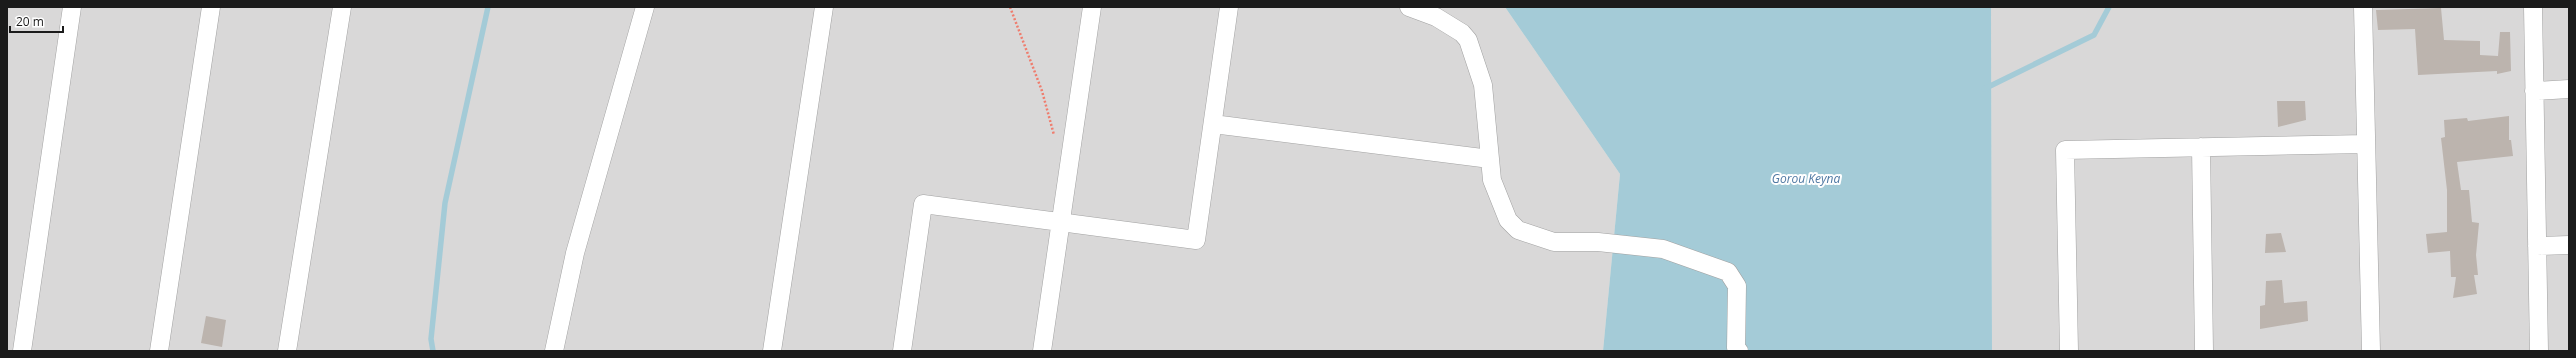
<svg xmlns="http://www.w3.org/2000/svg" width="2576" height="358" viewBox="0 0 2576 358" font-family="'Open Sans',sans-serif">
  <rect width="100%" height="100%" fill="#ece8e1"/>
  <path fill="#d9d8d8" d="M7,7H1505L1620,174L1603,351H7Z
    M1991,7H2569V351H1992Z"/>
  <path fill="#a4cbd7" d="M1505,7H1991L1992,351H1603L1620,174Z"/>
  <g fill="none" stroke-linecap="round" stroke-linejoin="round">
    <path stroke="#a4cbd7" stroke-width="5.5" d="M1984,89L2094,35L2109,7
      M433,351L431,339L445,203L488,7"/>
  </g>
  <path fill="#bcb4ae" d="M2441,8L2444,40L2480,41V55L2498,56L2500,32H2510L2511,71L2497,74V71L2418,75L2415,29L2378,30L2376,10Z
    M2277,101H2305L2306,120L2278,127Z
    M2509,116V140H2511L2513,156L2457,162L2461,190H2469L2472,222L2479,223L2476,255L2478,275H2474L2477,294L2453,298L2456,277H2451L2450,251L2428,253L2426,234L2447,232V190L2441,138L2445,137L2444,120L2467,118L2468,121Z
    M2281,233L2286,252L2265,253L2266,234Z
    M2282,280L2284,303L2307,301L2308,321L2260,329V306L2265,305L2266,281Z
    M206,316L226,320L222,347L201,343Z"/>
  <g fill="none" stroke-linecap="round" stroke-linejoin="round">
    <g stroke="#a2a2a2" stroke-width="19">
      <path id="street" d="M1409,7L1436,17L1462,33L1468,40L1483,85L1492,180L1508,220L1518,230L1554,242H1598L1663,249L1728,272L1737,286L1736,348L1739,351
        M2363,7L2371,351
        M2533,7L2539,351
        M2534,91L2569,89
        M1213,124L1490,159
        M2201,147L2204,351
        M2537,246L2569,245
        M22,351L72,7
        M159,351L211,7
        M287,351L342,7
        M554,351L575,253L645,7
        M772,351L824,7
        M902,351L923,204L1196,240L1229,7
        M1042,351L1092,7
        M2069,351L2065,150L2366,144"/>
    </g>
    <path stroke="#ef7d6e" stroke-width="2.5" stroke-dasharray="2 2" stroke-linecap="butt" d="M1010,7L1042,91L1054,135"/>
    <use href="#street" stroke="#fff" stroke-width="18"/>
  </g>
  <g text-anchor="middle" stroke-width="4" stroke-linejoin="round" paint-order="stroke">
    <g font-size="12" font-style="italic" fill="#4f78a3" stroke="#fff">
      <text x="1806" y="183">Gorou Keyna</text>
    </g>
  </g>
  <rect width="2576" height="358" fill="none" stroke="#1b1b1b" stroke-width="16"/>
  <path d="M10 26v6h53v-6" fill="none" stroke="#1b1b1b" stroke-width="2"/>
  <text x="16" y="26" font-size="12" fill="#1b1b1b" stroke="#ffffff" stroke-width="3" paint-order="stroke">20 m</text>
</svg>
